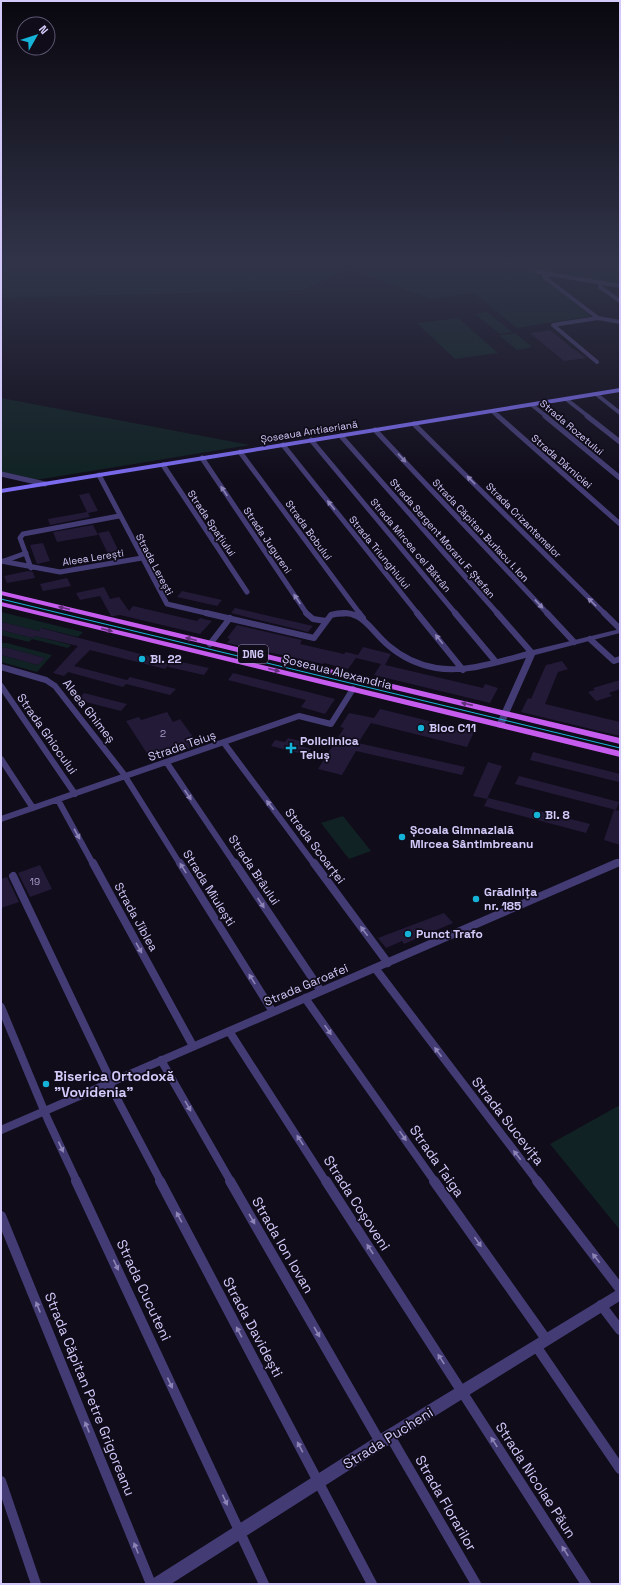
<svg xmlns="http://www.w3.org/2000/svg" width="621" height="1585" viewBox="0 0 621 1585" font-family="'Space Grotesk',sans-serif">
  <rect width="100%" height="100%" fill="#100c1a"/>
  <path fill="#102223" d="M1,262H620V284L541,271L538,275L591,316L517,328L474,293L431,299L349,269L304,290L1,298Z
    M487,312L512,332L500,334L475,314Z
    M458,318L498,353L455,359L417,323Z
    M515,333L532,347L517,350L499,335Z
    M1,398L250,445L36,480L1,472Z
    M1,612L83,632L78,637L42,628L39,631L1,622Z
    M1,630L33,638L35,636L71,645L68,648L32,639L29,642L1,635Z
    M1,643H7L52,655L37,672L1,662V655L38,665L45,658L4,647L1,649Z
    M343,816L371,851L349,859L321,823Z
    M620,1105V1230L550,1144Z"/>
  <path fill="#231a38" d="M550,330L572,348L586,358L564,361L530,333Z
    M89,493L98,511L88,513L90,517L50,525L48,519L87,512L79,495Z
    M93,525L98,535L57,542L53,532Z
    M109,531L119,552L108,554L98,533Z
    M43,543L50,561L37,564L30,545Z
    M28,571L33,572L35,578L7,583L4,576Z
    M67,578L71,586L43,591L40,584Z
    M104,587L110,599L119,597L129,611L133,606L197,621L200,618L212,621L200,634L120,615L114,616H111L100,596L80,600L76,593Z
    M182,591L222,600L217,606L177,597Z
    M235,608L313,626L308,632L231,613Z
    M1,622L39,631L41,628L171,662L165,669L90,650L74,666L127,680L130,677L176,689L170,695L126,684L123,687L68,672L64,676L53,673L78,646L35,636L33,638L1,630Z
    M237,625L302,640L300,644L344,654L346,652L358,655L363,647L391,654L385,665L356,658L348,669L324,663L323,664L227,643L230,639L227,638Z
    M4,647L45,658L38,665L1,655V649Z
    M172,660L209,668L204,675L168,667Z
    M562,661L568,669L558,672L545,704L620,722V736L521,712L528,698L531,699L546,665Z
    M381,664L483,688L485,684L498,688L490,703L374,675Z
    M233,673L312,693L335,699L325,714L301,707L306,700L228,680Z
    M620,680V689L609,693L612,696L596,701L588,692L595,690L593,688Z
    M84,693L127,704L121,711L78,700Z
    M380,709L474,732L467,747L371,723L358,743L465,767L462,775L356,751L342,775L318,769L344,728L340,727L349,713L374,718Z
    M167,712L173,722L180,719L199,745L152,761L126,721L139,717L141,720Z
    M288,738L304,742L301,746L311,749L307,755L271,746L275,740L285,742Z
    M533,752L620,774L619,782L530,760Z
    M488,762L502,766L487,799L473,796Z
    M519,776L619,802L616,810L515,784Z
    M488,798L590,824L586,833L484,806Z
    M614,810L620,811V845L604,840Z
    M40,865L52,889L30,897L18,873Z
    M7,877L19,902L1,908V879Z
    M444,913L453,923L404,944L402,941L386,948L378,938Z"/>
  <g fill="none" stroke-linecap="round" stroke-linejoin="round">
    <path stroke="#433c74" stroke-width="4" d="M537,272L620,286
      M552,274L544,277L598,318L620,322
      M600,282V287L620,301
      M597,362L553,325L598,318
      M596,394L620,413
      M566,399L589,417
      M532,405L547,417
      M492,411L499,417"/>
    <path stroke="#433c74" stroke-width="5" d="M498,416L620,524
      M545,416L620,478
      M587,416L620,442
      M414,424L605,614
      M375,430L548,614
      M341,436L498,614
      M311,440L456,614
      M283,445L418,614
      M240,452L360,614
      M202,458L307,614
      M163,465L247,592
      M1,474L45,484
      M99,475L167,604L210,614
      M1,561L60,572L142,558
      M4,561L26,553
      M31,568L20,538L23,534L119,516
      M336,614H344"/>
    <path stroke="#433c74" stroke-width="6" d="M206,613L314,638L331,615C363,606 369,630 389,646C402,657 419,665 436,668C468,673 501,661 532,653L497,613
      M306,613L313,619L326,621
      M359,613L363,618
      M417,613L463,670
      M455,613L496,662
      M547,613L574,642
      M604,613L620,629
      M590,639L614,661L620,659
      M210,644L230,618
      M1,667L46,680L55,686L123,773L180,864
      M1,686L75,794
      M224,743L314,864
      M1,759L33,808
      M167,763L235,864
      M58,800L93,864
      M1,819L299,716L331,724L353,689
      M615,864L620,862"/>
    <path stroke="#433c74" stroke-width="8" d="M93,863L193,1046
      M180,863L273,1012
      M235,863L321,991
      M314,863L388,963
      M13,876L108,1075L112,1089L161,1182
      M375,968L538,1182
      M305,998L435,1182
      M1,1007L48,1120L77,1182
      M229,1031L326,1182
      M161,1060L231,1182
      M1,1130L617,863"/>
    <path stroke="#433c74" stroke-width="10" d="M76,1181L264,1584
      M160,1181L372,1584
      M230,1181L380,1442
      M326,1181L586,1584
      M434,1181L546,1339
      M537,1181L620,1289
      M1,1216L151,1584
      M601,1305L620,1330
      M536,1346L620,1469
      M390,1436L476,1584
      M1,1481L36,1584"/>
    <path fill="#433c74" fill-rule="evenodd" d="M620,629V633L535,655L504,725L500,728L497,727L496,725L529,651Z
      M620,1288V1301L395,1441L171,1584H149L152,1579L385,1431Z"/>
    <path fill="#7b6bf0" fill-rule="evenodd" d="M620,388V392L1,493V489Z"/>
    <path fill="#c65cee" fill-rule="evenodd" d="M1,591L620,738V744L1,595Z
      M1,602L620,751V757L1,606Z"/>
    <path stroke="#16b3d9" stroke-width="1" d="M1,599L620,748"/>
  </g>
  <defs><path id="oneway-solid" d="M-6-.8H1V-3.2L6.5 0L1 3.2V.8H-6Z"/></defs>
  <g fill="#8c83b7">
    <use href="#oneway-solid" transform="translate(402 458) rotate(47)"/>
    <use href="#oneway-solid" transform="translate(471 480) rotate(-135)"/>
    <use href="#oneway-solid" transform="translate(224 491) rotate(-124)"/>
    <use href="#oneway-solid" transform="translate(331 505) rotate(-129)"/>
    <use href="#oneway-solid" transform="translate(297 599) rotate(-124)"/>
    <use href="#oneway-solid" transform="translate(592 602) rotate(-135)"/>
    <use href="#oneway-solid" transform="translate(539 604) rotate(47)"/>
    <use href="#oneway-solid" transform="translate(439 639) rotate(-129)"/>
    <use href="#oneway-solid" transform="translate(188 795) rotate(56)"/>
    <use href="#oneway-solid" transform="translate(270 805) rotate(-127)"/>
    <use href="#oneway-solid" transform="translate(77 834) rotate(61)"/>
    <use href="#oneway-solid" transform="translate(183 868) rotate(-122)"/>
    <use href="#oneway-solid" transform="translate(261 903) rotate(56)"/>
    <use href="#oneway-solid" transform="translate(364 931) rotate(-127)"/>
    <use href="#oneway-solid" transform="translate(139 948) rotate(61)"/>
    <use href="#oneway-solid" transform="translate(252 979) rotate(-122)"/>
    <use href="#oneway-solid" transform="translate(328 1030) rotate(55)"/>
    <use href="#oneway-solid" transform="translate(438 1052) rotate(-127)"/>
    <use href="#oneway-solid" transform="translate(188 1106) rotate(60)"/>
    <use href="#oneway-solid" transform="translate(403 1136) rotate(55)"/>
    <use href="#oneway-solid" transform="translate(300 1140) rotate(-123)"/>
    <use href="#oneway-solid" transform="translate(61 1147) rotate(65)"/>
    <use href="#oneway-solid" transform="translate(517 1155) rotate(-128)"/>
    <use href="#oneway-solid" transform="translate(179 1217) rotate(-118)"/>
    <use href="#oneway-solid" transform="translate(252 1219) rotate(60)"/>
    <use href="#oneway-solid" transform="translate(478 1242) rotate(55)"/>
    <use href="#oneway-solid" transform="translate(370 1249) rotate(-123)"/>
    <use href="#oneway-solid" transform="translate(596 1258) rotate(-128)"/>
    <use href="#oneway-solid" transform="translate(116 1265) rotate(65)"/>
    <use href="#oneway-solid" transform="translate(38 1307) rotate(-112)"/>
    <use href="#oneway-solid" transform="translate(239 1332) rotate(-118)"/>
    <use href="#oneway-solid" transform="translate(317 1332) rotate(60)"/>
    <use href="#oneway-solid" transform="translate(441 1359) rotate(-123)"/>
    <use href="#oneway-solid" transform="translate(170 1383) rotate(65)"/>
    <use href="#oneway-solid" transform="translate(87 1427) rotate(-112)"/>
    <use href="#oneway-solid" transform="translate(494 1442) rotate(-123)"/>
    <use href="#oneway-solid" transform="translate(300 1447) rotate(-118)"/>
    <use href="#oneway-solid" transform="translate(225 1500) rotate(65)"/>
    <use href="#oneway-solid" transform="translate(136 1548) rotate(-112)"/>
    <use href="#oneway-solid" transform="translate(565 1551) rotate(-123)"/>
  </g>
  <g fill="#623079">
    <use href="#oneway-solid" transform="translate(64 608) rotate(-166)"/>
    <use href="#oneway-solid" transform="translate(107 630) rotate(14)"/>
    <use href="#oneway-solid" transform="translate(191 639) rotate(-166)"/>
    <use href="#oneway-solid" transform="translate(274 670) rotate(14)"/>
    <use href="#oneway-solid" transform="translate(467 704) rotate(-167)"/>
  </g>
  <linearGradient id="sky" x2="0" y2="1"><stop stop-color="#09070e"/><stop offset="0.54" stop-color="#313449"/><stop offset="1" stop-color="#313449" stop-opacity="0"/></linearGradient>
  <rect width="621" height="483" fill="url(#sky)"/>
  <g fill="#16b3d9" stroke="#100c1a" stroke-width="1.5">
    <circle cx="142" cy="659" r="4"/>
    <circle cx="421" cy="728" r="4"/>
    <path d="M289 742h4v4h4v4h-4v4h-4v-4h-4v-4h4z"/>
    <circle cx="537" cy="815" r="4"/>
    <circle cx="402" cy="837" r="4"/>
    <circle cx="476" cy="899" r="4"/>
    <circle cx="408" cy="934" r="4"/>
    <circle cx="46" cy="1084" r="4"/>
  </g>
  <g text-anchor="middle" stroke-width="3.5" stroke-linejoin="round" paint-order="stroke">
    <g font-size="10" fill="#d4cafa" stroke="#100c1a">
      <text transform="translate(572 427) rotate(40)" y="4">Strada Rozetului</text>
      <text transform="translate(309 431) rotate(-9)" y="4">Șoseaua Antiaeriană</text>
      <text transform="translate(562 461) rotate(41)" y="4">Strada Dărniciei</text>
      <text transform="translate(524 520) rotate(45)" y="4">Strada Crizantemelor</text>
      <text transform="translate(212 523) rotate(56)" y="4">Strada Spațiului</text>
      <text transform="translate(309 530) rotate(54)" y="4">Strada Bobului</text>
      <text transform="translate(481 530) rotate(47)" y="4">Strada Căpitan Burlacu I. Ion</text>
      <text transform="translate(443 538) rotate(49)" y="4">Strada Sergent Moraru F. Ștefan</text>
      <text transform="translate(268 540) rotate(56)" y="4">Strada Jugureni</text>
      <text transform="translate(411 545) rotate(50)" y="4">Strada Mircea cel Bătrân</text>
      <text transform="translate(380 552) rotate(51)" y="4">Strada Triunghiului</text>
      <text transform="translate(93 557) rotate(-9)" y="4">Aleea Lerești</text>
      <text transform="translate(155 564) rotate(62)" y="4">Strada Lerești</text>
    </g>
    <g font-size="10" fill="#a89eca">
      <text x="163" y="737">2</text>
      <text x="35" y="885">19</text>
    </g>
    <rect fill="#100c1a" stroke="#9991b7" stroke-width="1" x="238" y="645" width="30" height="18" rx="3"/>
    <g font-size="11" font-weight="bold" fill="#d4cafa">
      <text x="253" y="658">DN6</text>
    </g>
    <g font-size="12" font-weight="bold" fill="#d4cafa" stroke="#100c1a" text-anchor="start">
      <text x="150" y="663">Bl. 22</text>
      <text x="429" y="732">Bloc C11</text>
      <text x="300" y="745">Policlinica<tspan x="300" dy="14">Teiuș</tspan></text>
      <text x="545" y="819">Bl. 8</text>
      <text x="410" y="834">Școala Gimnazială<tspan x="410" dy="14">Mircea Sântimbreanu</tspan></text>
      <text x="484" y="896">Grădinița<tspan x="484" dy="14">nr. 185</tspan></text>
      <text x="416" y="938">Punct Trafo</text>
    </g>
    <g font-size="12" fill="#d4cafa" stroke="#100c1a">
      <text transform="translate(337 672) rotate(14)" y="4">Șoseaua Alexandria</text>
      <text transform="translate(89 711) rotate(52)" y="4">Aleea Ghimeș</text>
      <text transform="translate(47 734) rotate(55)" y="4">Strada Ghiocului</text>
      <text transform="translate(182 746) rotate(-19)" y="4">Strada Teiuș</text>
      <text transform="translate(315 846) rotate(53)" y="4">Strada Scoarței</text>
      <text transform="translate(254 870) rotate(56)" y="4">Strada Brâului</text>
      <text transform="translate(209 888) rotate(58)" y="4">Strada Miulești</text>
      <text transform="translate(136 917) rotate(61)" y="4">Strada Jiblea</text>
      <text transform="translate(306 985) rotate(-23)" y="4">Strada Garoafei</text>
    </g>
    <g font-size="14" font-weight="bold" fill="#d4cafa" stroke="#100c1a" text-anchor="start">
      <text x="54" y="1081">Biserica Ortodoxă<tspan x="54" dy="16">"Vovidenia"</tspan></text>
    </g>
    <g font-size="14" fill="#d4cafa" stroke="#100c1a">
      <text transform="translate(508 1121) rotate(52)" y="5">Strada Sucevița</text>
      <text transform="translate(437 1161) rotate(55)" y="5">Strada Taiga</text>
      <text transform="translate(357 1203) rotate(57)" y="5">Strada Coșoveni</text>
      <text transform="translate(283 1245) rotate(60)" y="5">Strada Ion Iovan</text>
      <text transform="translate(144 1290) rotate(65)" y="5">Strada Cucuteni</text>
      <text transform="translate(253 1327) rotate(62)" y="5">Strada Davidești</text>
      <text transform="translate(90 1394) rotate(68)" y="5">Strada Căpitan Petre Grigoreanu</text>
      <text transform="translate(388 1438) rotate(-32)" y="5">Strada Pucheni</text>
      <text transform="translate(536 1480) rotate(57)" y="5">Strada Nicolae Păun</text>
      <text transform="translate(446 1503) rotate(60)" y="5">Strada Florarilor</text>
    </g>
  </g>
  <rect width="621" height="1585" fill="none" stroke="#d4cafa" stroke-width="4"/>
  <g transform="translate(36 36) rotate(51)"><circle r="19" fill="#100c1a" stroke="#5e5874"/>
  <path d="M0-3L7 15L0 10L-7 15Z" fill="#16b3d9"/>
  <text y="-6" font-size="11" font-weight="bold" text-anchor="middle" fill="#d4cafa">N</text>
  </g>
</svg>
